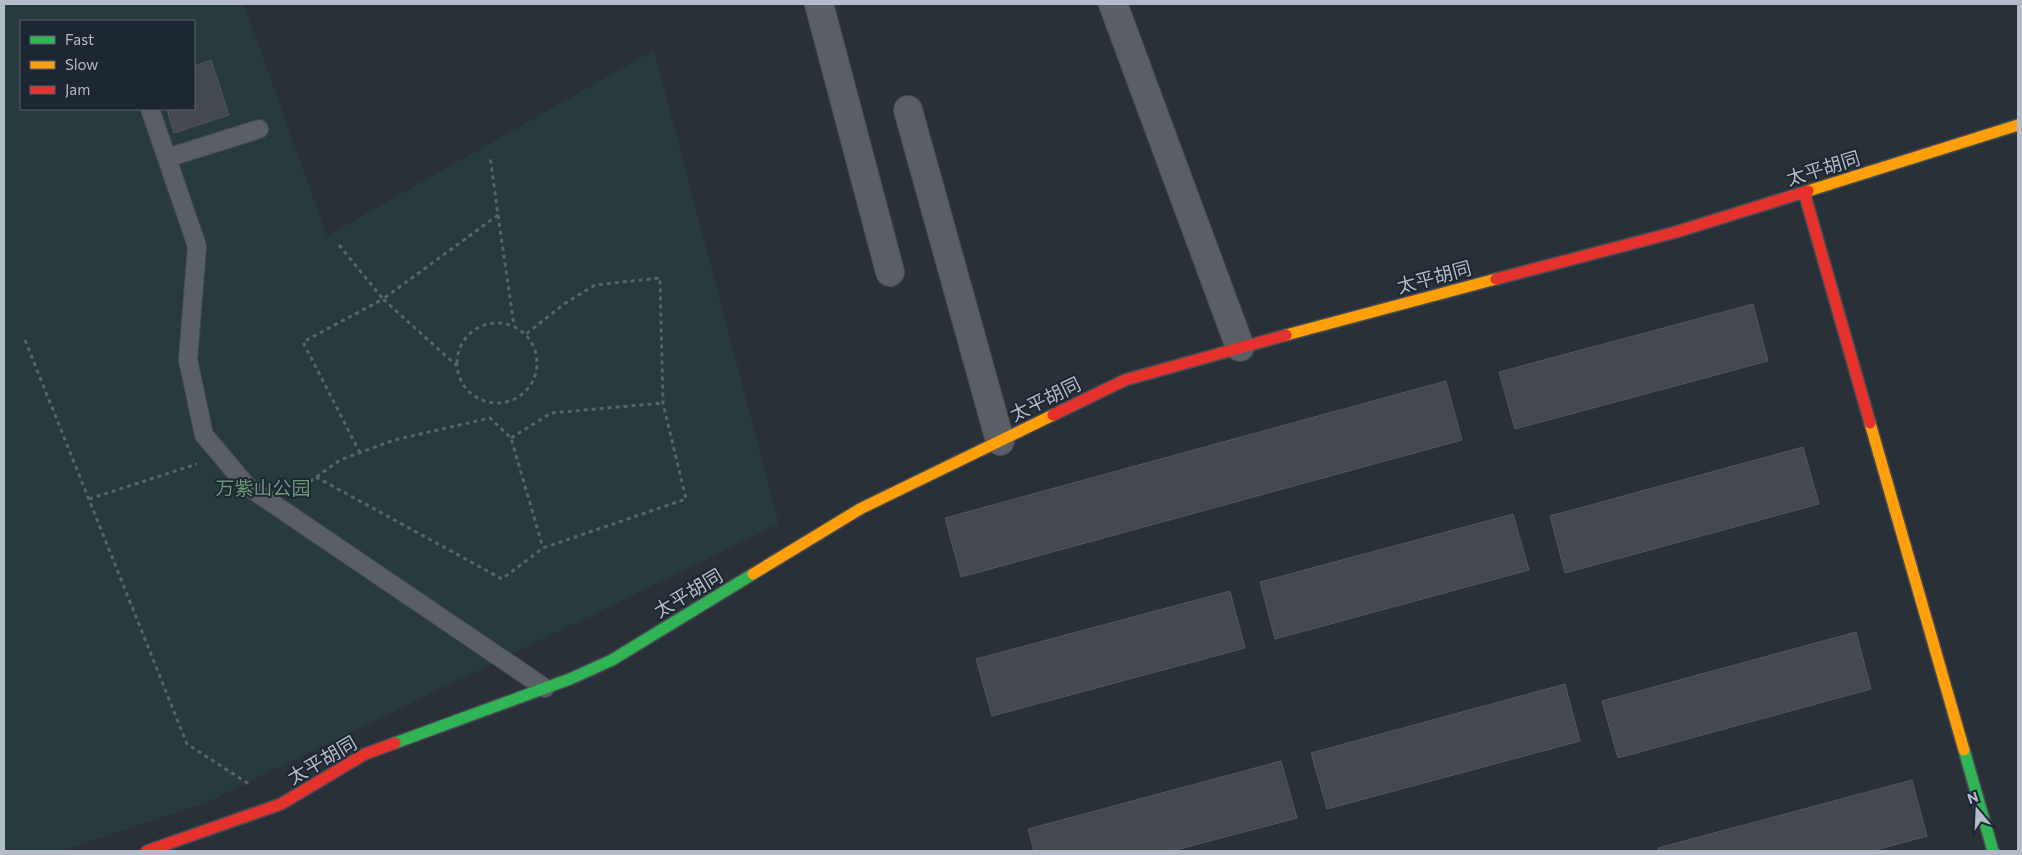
<svg xmlns="http://www.w3.org/2000/svg" width="2022" height="855" viewBox="0 0 2022 855" font-family="Commissioner,'Noto Sans SC',sans-serif">
  <rect width="100%" height="100%" fill="#2a3038"/>
  <path fill="#273a3e" fill-rule="evenodd" d="M4,4H44L45,6L53,4H244L327,236L654,50L779,524L208,802L62,851H4ZM21,21H194V109H21Z"/>
  <path fill="#444950" stroke="#52575f" d="M211,60L229,115L174,133L167,109H194V66Z
    M1753,304L1768,361L1515,429L1499,372Z
    M1446,381L1462,440L961,577L945,518Z
    M1803,447L1819,504L1565,573L1550,516Z
    M1513,514L1529,570L1275,639L1260,582Z
    M1230,591L1245,648L992,716L976,659Z
    M1856,632L1871,689L1618,758L1602,701Z
    M1565,684L1580,741L1327,809L1311,753Z
    M1281,761L1297,818L1172,851H1034L1028,829Z
    M1912,780L1927,836L1872,851H1659L1658,848Z"/>
  <g fill="none" stroke-linecap="round" stroke-linejoin="round">
    <g stroke="#484c53" stroke-width="20">
      <path id="lane" d="M150,109L197,246L188,360L204,435L247,486L545,688
        M167,158L259,129"/>
    </g>
    <g stroke="#484c53" stroke-width="30">
      <path id="street" d="M819,4L890,272
        M1113,4L1240,347
        M908,110L1000,441"/>
    </g>
    <g stroke="#484c53" stroke-width="14">
      <path id="fast" d="M395,743L570,679L612,660L753,574
        M1964,750L1993,851"/>
    </g>
    <g stroke="#484c53" stroke-width="14">
      <path id="slow" d="M1808,191L2018,125
        M1286,335L1496,279
        M1870,423L1964,750
        M753,574L860,509L1053,415"/>
    </g>
    <g stroke="#484c53" stroke-width="14">
      <path id="jam" d="M1804,192L1870,423
        M1496,279L1676,232L1808,191
        M1053,415L1125,380L1286,335
        M147,851L281,804L365,754L395,743"/>
    </g>
    <path stroke="#5d636a" stroke-width="3" stroke-dasharray="4 4" stroke-linecap="butt" d="M498,215L514,326
      M339,245L383,299L498,215L490,156
      M457 363a40 40 0 1 1 80 0a40 40 0 1 1-80 0Z
      M25,340L187,744L249,784
      M511,438L551,413L663,403
      M360,453L303,342L383,299L457,366
      M316,477L502,579L543,548L686,499L663,403L660,278L595,285L564,304L526,334
      M297,491L340,460L394,440L490,418L511,438L543,548
      M89,499L197,464"/>
    <use href="#lane" stroke="#5a5e66" stroke-width="18"/>
    <use href="#street" stroke="#5a5e66" stroke-width="28"/>
    <use href="#fast" stroke="#30b455" stroke-width="11"/>
    <use href="#slow" stroke="#ff9f0a" stroke-width="11"/>
    <use href="#jam" stroke="#e5322d" stroke-width="11"/>
  </g>
  <g text-anchor="middle" stroke-width="4" stroke-linejoin="round" paint-order="stroke">
    <g font-size="19" fill="#b4bcc9" stroke="#1d2633">
      <text transform="translate(1823 168) rotate(-17)" y="7">太平胡同</text>
      <text transform="translate(1434 277) rotate(-15)" y="7">太平胡同</text>
      <text transform="translate(1045 399) rotate(-26)" y="7">太平胡同</text>
      <text transform="translate(688 593) rotate(-31)" y="7">太平胡同</text>
      <text transform="translate(322 760) rotate(-30)" y="7">太平胡同</text>
    </g>
    <g font-size="19" fill="#6b9a76" stroke="#1d2633">
      <text x="263" y="495">万紫山公园</text>
    </g>
  </g>
  <rect width="2022" height="855" fill="none" stroke="#b4bcc9" stroke-width="10"/>
  <rect x="20" y="20" width="175" height="90" fill="#1d2633" stroke="#59626f"/>
  <rect x="30" y="36" width="25" height="8" fill="#30b455" stroke="#59626f"/>
  <text x="65" y="45" font-size="15" fill="#b4bcc9">Fast</text>
  <rect x="30" y="61" width="25" height="8" fill="#ff9f0a" stroke="#59626f"/>
  <text x="65" y="70" font-size="15" fill="#b4bcc9">Slow</text>
  <rect x="30" y="86" width="25" height="8" fill="#e5322d" stroke="#59626f"/>
  <text x="65" y="95" font-size="15" fill="#b4bcc9">Jam</text>
  <g transform="translate(1977 810) rotate(341)" stroke="#1d2633" stroke-width="4" paint-order="stroke">
  <path d="M0-4L9 19L0 12L-9 19Z" fill="#b4bcc9"/>
  <text y="-8" font-size="14" font-weight="bold" text-anchor="middle" fill="#b4bcc9">N</text>
  </g>
</svg>
